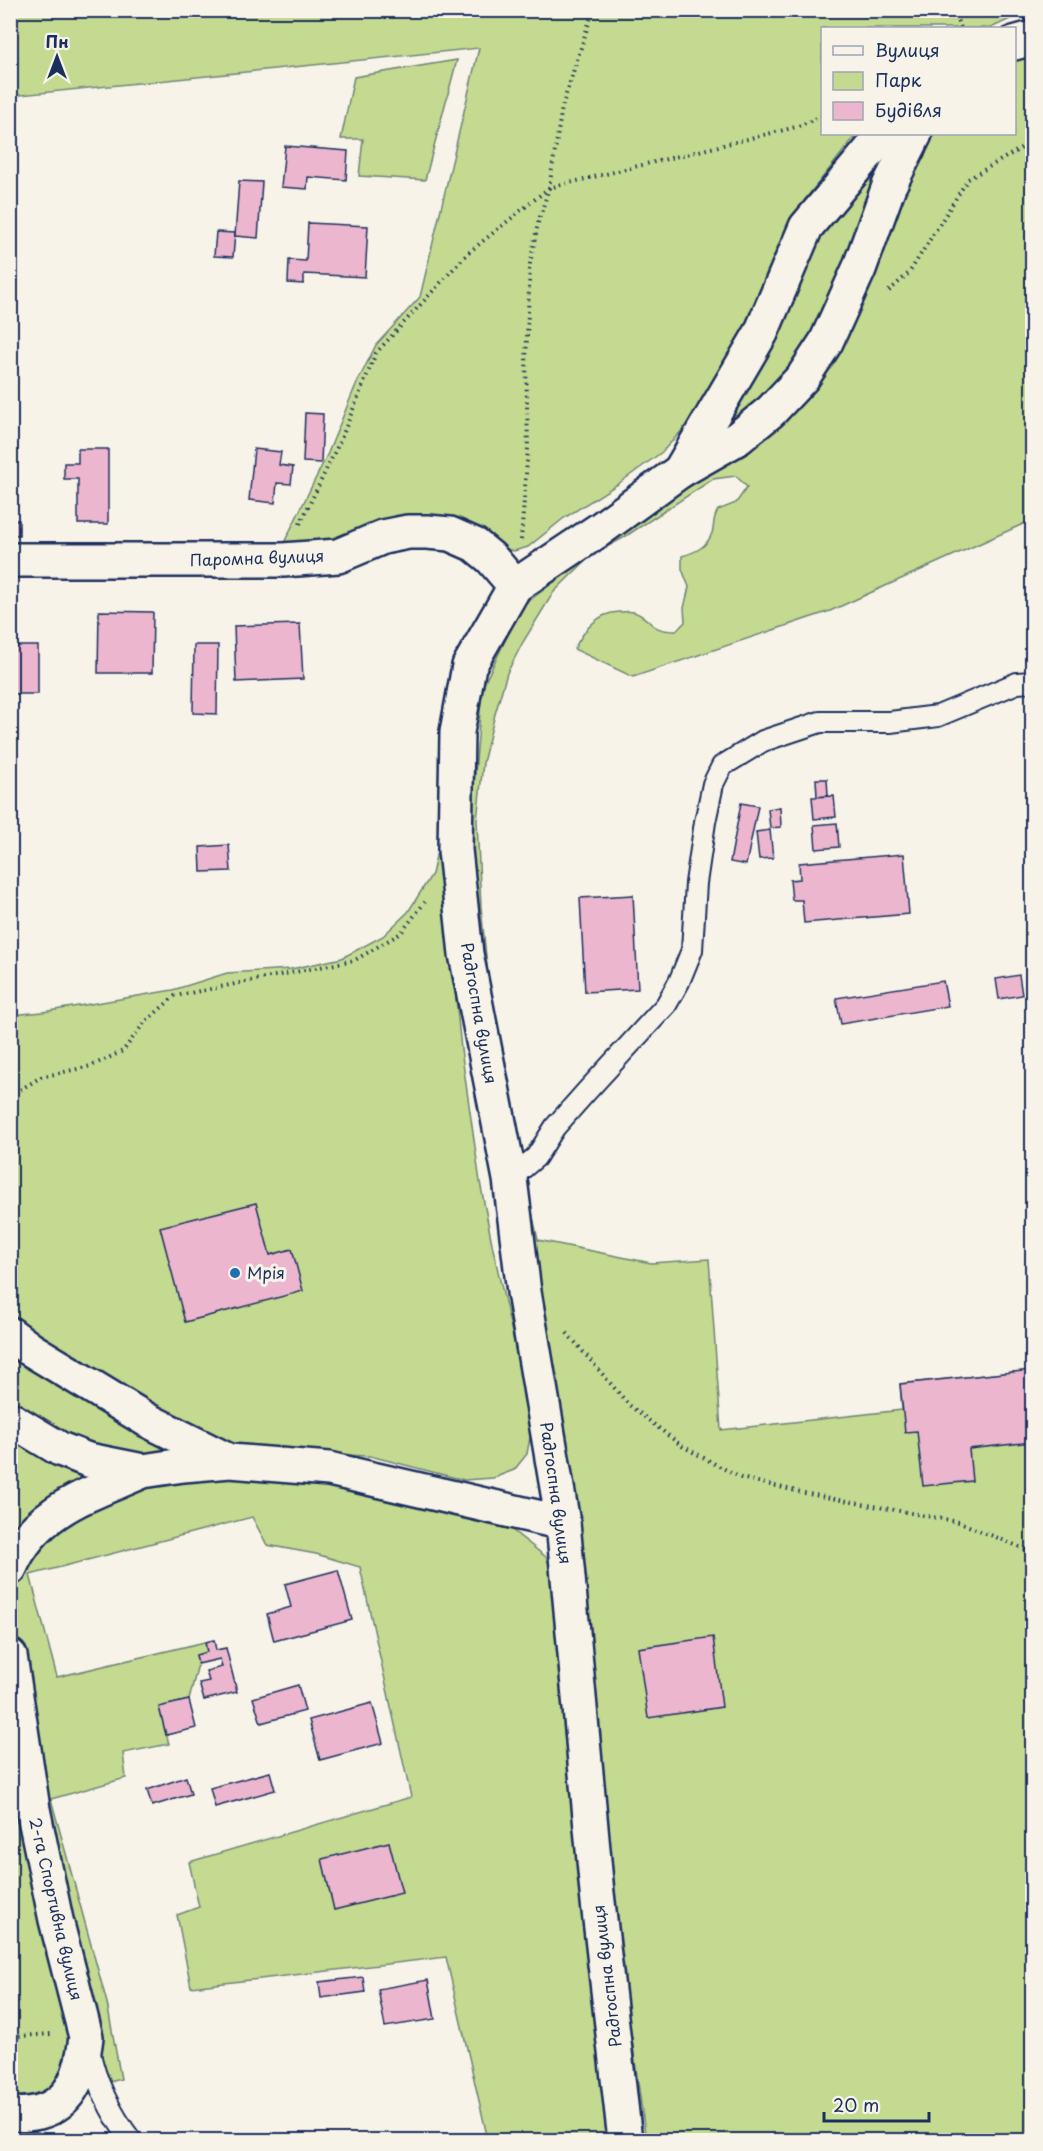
<svg xmlns="http://www.w3.org/2000/svg" width="1043" height="2151" viewBox="0 0 1043 2151" font-family="'Playpen Sans',sans-serif">
  <rect width="100%" height="100%" fill="#f7f3e8"/>
  <filter id="ink" filterUnits="userSpaceOnUse"><feTurbulence type="fractalNoise" baseFrequency=".0167" numOctaves="2"/><feDisplacementMap in="SourceGraphic" scale="12" xChannelSelector="R" yChannelSelector="G"/><feConvolveMatrix kernelMatrix="1 2 1 2 8 2 1 2 1" color-interpolation-filters="sRGB"/></filter>
  <g filter="url(#ink)">
    <path fill="#c3da90" stroke="#6f8477" stroke-width="1.5" d="M10,11H1027L991,28H822V134H857L804,201L748,326L701,410L662,452L618,484L564,518L528,547L514,551L497,546L383,532L280,551L328,453L355,387L376,345L420,297L479,48L11,96Z
      M1032,48V520L830,611L633,677L574,649C584,631 596,613 619,612C624,612 630,611 634,612C653,619 648,631 676,631L685,622L684,608L689,587L682,569V556C696,552 707,547 712,533C715,524 712,520 718,510L736,503L747,487L736,476L713,479L623,538L592,555L572,574L553,593L523,642L507,673L495,714L483,763L477,821L481,907L492,1015L510,1111L538,1240L651,1263L709,1259L721,1430L902,1410L900,1384L1032,1370V2140H646L468,859L482,688L522,606L696,476L819,225L899,134H1014L1015,60Z
      M457,60L425,180L359,176L363,139H341L354,77Z
      M440,838L461,1049L480,1182L493,1249L530,1412L531,1432L527,1454L514,1470L493,1478L464,1480L370,1456L260,1452L203,1455L11,1546V1015L43,1012L173,990L227,973L291,969L342,958L383,936L408,912L432,874Z
      M289,1473L508,1527L546,1557L560,1589L587,1957L608,2140H488L446,1957L191,1987L177,1915L199,1907L189,1862L411,1797L360,1567L316,1554L267,1545L252,1517L30,1575L57,1677L205,1642L207,1652L196,1655L198,1664L189,1700L159,1707L169,1744L123,1753L126,1778L51,1799L107,2003L121,2079L110,2082L103,2070L41,1810L15,1625L16,1566L34,1536L160,1478Z
      M10,1713L75,2019L67,2080L32,2100L11,2098Z"/>
    <path fill="#ecb6ce" stroke="#1b2f5e" stroke-width="1.5" d="M285,146L348,151L346,180L308,177L307,189L281,187Z
      M239,181L262,182L258,238L235,236Z
      M308,223L368,226L365,277L304,274V284L288,283L289,260L306,261Z
      M216,232L235,233L233,257L214,256Z
      M305,413L323,414L321,463L303,462Z
      M78,449H108V524H78V479H64V463H78Z
      M254,449L281,452L279,465L293,467L291,484L277,483L275,503L249,500Z
      M10,520H19V535H10Z
      M99,611L153,612L152,673H98Z
      M300,624L303,679L236,682L234,626Z
      M194,645H218L217,714L193,713Z
      M10,646H38V694H10Z
      M816,779H827L828,796L817,797Z
      M834,796L836,817L814,819L812,797Z
      M741,803L758,806L746,865L730,862Z
      M780,807L781,827L770,828L768,809Z
      M837,823L839,847L816,849L814,825Z
      M770,830L773,858L759,859L756,832Z
      M229,845L231,871L201,872L200,847Z
      M904,854L909,914L804,923L802,900H792L790,880L800,879L799,863Z
      M633,895L638,989L585,992L580,898Z
      M1019,975L1022,995L999,999L996,979Z
      M943,981L948,1006L841,1024L836,998Z
      M256,1203L270,1255L292,1249L303,1291L185,1322L160,1227Z
      M1032,1370V1442L969,1449L972,1481L923,1486L917,1431L905,1432L900,1384Z
      M338,1570L352,1620L274,1641L267,1614L291,1607L285,1584Z
      M713,1637L722,1707L648,1718L638,1648Z
      M214,1640L216,1650L226,1648L237,1692L204,1700L199,1683L209,1681L206,1671L222,1667L220,1659L198,1664L196,1655L207,1652L205,1642Z
      M298,1685L305,1711L261,1723L253,1698Z
      M189,1700L196,1728L166,1735L159,1707Z
      M372,1703L383,1743L320,1760L309,1720Z
      M270,1772L275,1790L215,1807L210,1788Z
      M186,1777L191,1794L152,1806L147,1790Z
      M389,1842L402,1893L334,1910L322,1859Z
      M363,1977L365,1992L321,1998L319,1982Z
      M428,1980L435,2019L385,2027L378,1989Z
      M474,2134L475,2140H423Z"/>
    <g fill="none" stroke-linecap="round" stroke-linejoin="round">
      <g stroke="#1b2f5e" stroke-width="24">
        <path id="lane" d="M510,1179L536,1157L555,1127L586,1092L666,1005L679,982L692,950L696,883L705,822L713,784L722,766L763,741L820,722H890L938,716L1017,683L1032,682
          M89,2049C95,2081 111,2114 131,2140"/>
      </g>
      <g stroke="#1b2f5e" stroke-width="38">
        <path id="street" d="M680,471L738,438L771,411L803,377L826,342L859,269L889,186L915,134
          M10,560H283L338,556L383,537L408,532H427L450,534L475,545L491,558L515,586
          M10,1334L30,1349L147,1420L229,1461
          M10,1419L60,1449L88,1460L143,1471L183,1465L230,1461L329,1469L563,1523
          M10,1568C35,1509 89,1495 143,1471
          M10,1656L33,1809L56,1920L86,2037C82,2070 74,2103 39,2112C29,2114 21,2116 10,2113"/>
      </g>
      <g stroke="#1b2f5e" stroke-width="38">
        <path id="secondary" d="M1014,43L1032,38
          M625,2140L597,1893L563,1523L524,1292L510,1179L466,954L455,850L457,732L469,666L515,586L599,530L680,471L761,333L806,227L884,134"/>
      </g>
      <path stroke="#1b2f5e" stroke-width="4" stroke-dasharray="1.5 4.5" stroke-linecap="butt" d="M952,10L961,28
        M889,291L909,273L968,179L1032,142
        M300,524L341,439L376,353L468,253L549,188L796,127L822,116
        M521,540L528,448L526,360L530,264L538,223L549,188L562,107L593,10
        M10,1096L41,1077L91,1066L123,1051L144,1023L175,996L355,960L401,933L425,902
        M567,1333L629,1405L682,1446L741,1478L809,1494L959,1522L1032,1552
        M19,2036L52,2034"/>
      <use href="#lane" stroke="#f7f3e8" stroke-width="20"/>
      <use href="#street" stroke="#f7f3e8" stroke-width="33"/>
      <use href="#secondary" stroke="#f7f3e8" stroke-width="33"/>
    </g>
  </g>
  <circle fill="#1f6fb2" stroke="#f7f3e8" stroke-width="2" cx="235" cy="1273" r="6"/>
  <g text-anchor="middle" stroke-width="6" stroke-linejoin="round" paint-order="stroke">
    <g font-size="16" fill="#1b2f5e" stroke="#f7f3e8">
      <text transform="translate(257 558) rotate(-2)" y="6">Паромна вулиця</text>
      <text transform="translate(479 1013) rotate(80)" y="6">Радгоспна вулиця</text>
      <text transform="translate(556 1493) rotate(82)" y="6">Радгоспна вулиця</text>
      <text transform="translate(56 1909) rotate(77)" y="6">2-га Спортивна вулиця</text>
      <text transform="translate(607 1976) rotate(-97)" y="6">Радгоспна вулиця</text>
    </g>
    <g font-size="16" fill="#1b2f5e" stroke="#f7f3e8" text-anchor="start">
      <text x="247" y="1279">Мрія</text>
    </g>
  </g>
  <rect width="1043" height="2151" fill="none" stroke="#f7f3e8" stroke-width="36"/>
  <rect x="18" y="18" width="1007" height="2115" fill="none" stroke="#1b2f5e" stroke-width="2" filter="url(#ink)"/>
  <rect x="821" y="27" width="195" height="108" fill="#f7f3e8" stroke="#9fa5b1" stroke-width="1.5"/>
  <rect x="833" y="46" width="30" height="9" fill="#f7f3e8" stroke="#9fa5b1" stroke-width="1.5"/>
  <text x="875" y="57" font-size="18" fill="#1b2f5e">Вулиця</text>
  <rect x="833" y="72" width="30" height="18" fill="#c3da90" stroke="#9fa5b1" stroke-width="1.5"/>
  <text x="875" y="87" font-size="18" fill="#1b2f5e">Парк</text>
  <rect x="833" y="102" width="30" height="18" fill="#ecb6ce" stroke="#9fa5b1" stroke-width="1.5"/>
  <text x="875" y="117" font-size="18" fill="#1b2f5e">Будівля</text>
  <g transform="translate(57 57)" stroke="#f7f3e8" stroke-width="4.5" paint-order="stroke">
  <path d="M0-4.5L10 22L0 15L-10 22Z" fill="#1b2f5e"/>
  <text y="-9" font-size="16" font-weight="bold" text-anchor="middle" fill="#1b2f5e">Пн</text>
  </g>
  <path d="M824 2112v9h105v-9" fill="none" stroke="#1b2f5e" stroke-width="3"/>
  <text x="833" y="2112" font-size="18" fill="#1b2f5e" stroke="#f7f3e8" stroke-width="4.5" paint-order="stroke">20 m</text>
</svg>
